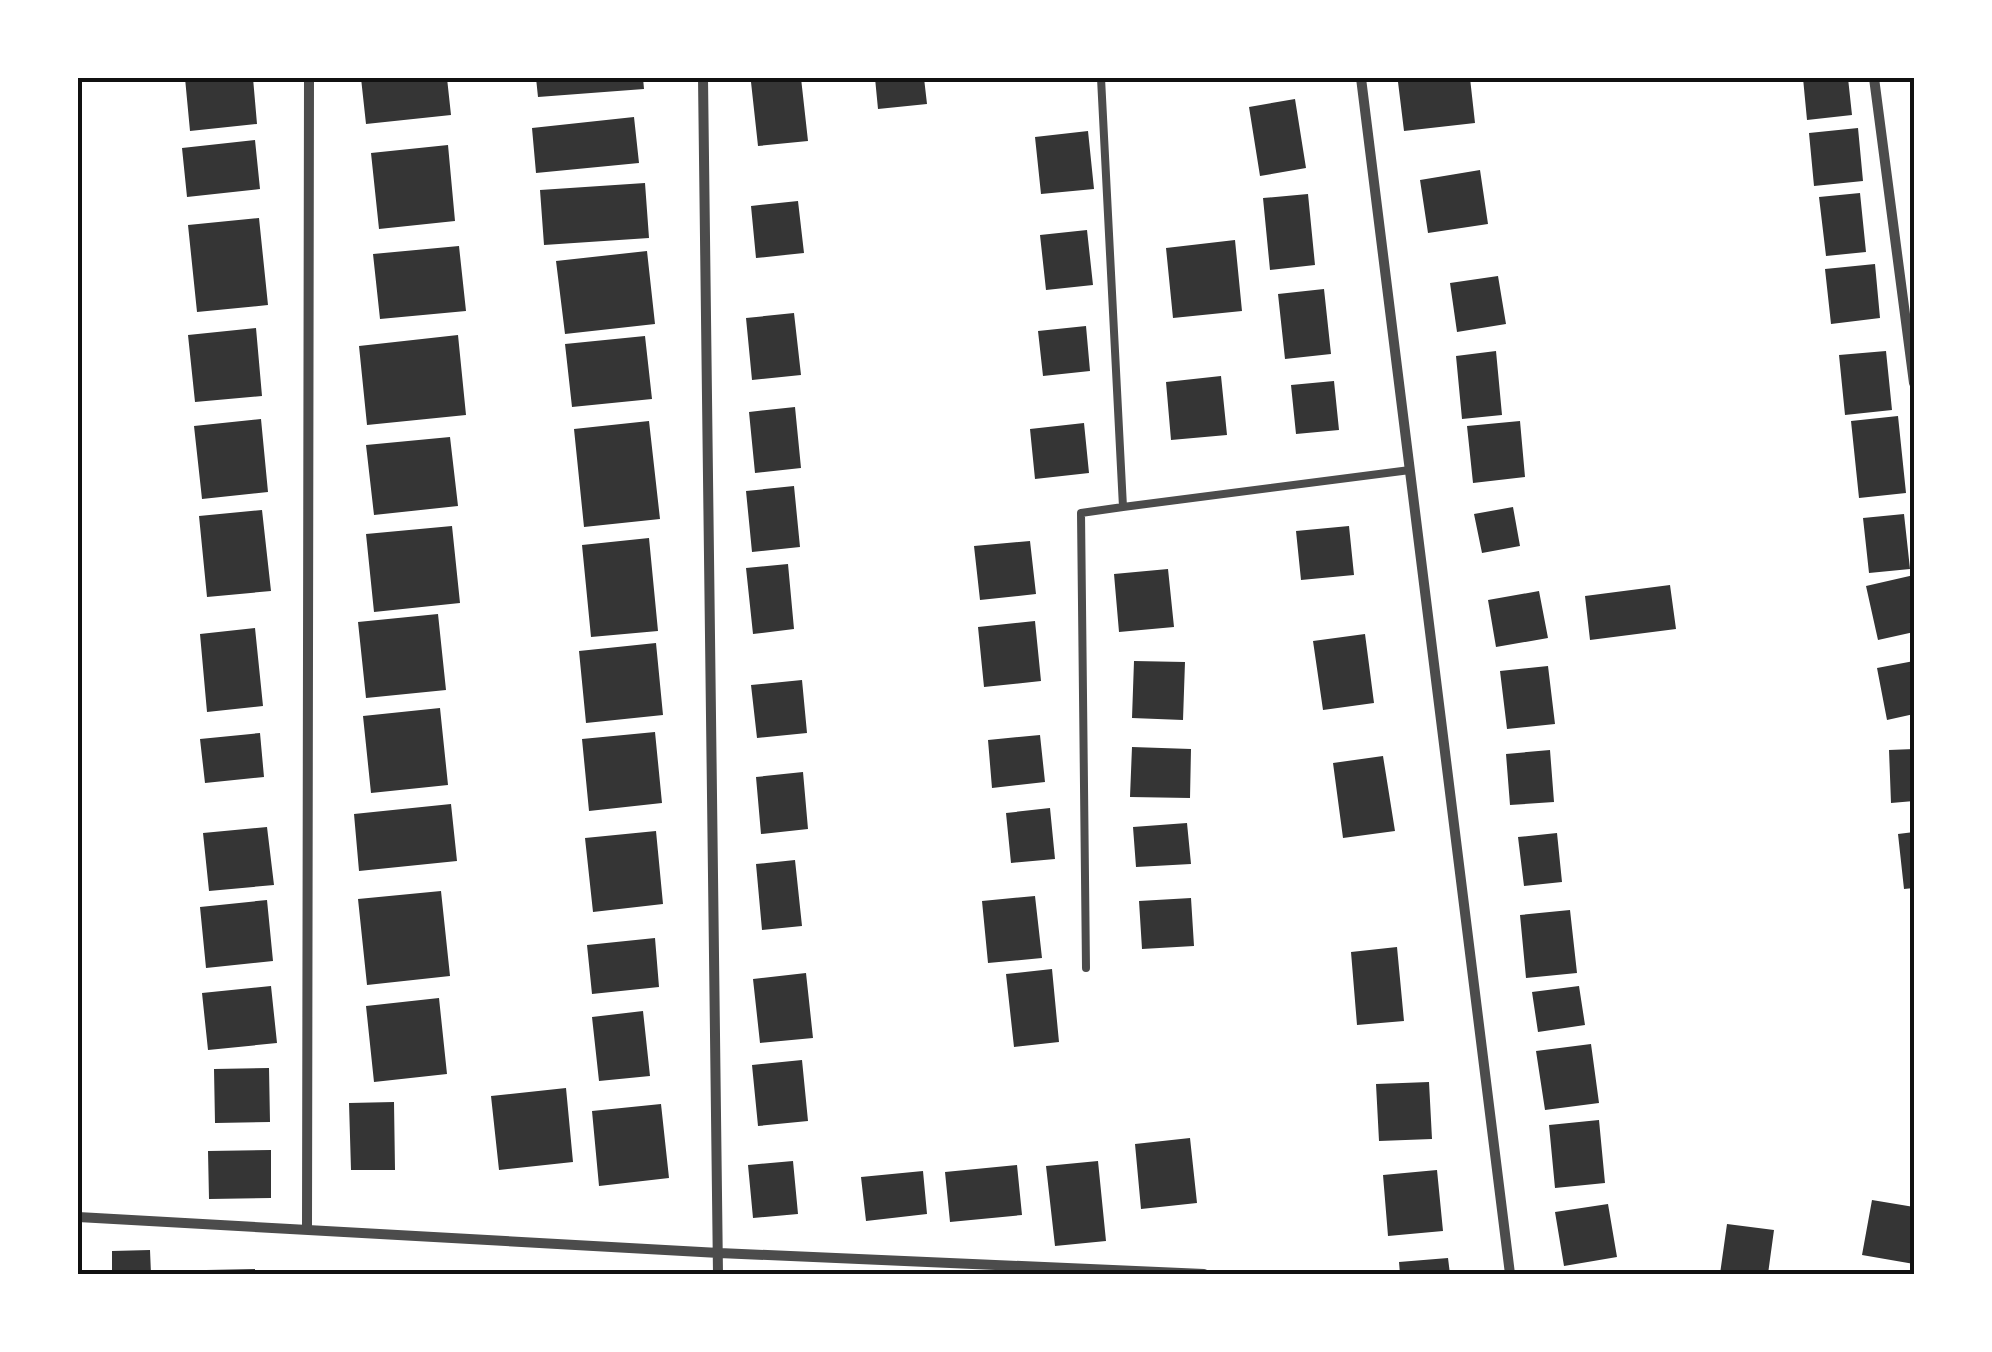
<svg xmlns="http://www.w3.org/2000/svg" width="1992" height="1352" viewBox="0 0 1992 1352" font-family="Manrope,sans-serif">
  <rect width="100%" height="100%" fill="#fff"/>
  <path fill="#353535" d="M185,78H253L257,124L190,131Z
    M361,78H447L451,115L366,124Z
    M536,78H643L644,89L538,97Z
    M801,78L808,141L758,146L751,82Z
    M875,78H924L927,104L878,109Z
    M1437,78H1470L1475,123L1404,131L1398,82Z
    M1803,78H1848L1852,115L1807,120Z
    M1295,99L1306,168L1260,176L1249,107Z
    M634,117L639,163L536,173L532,128Z
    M1858,128L1863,181L1814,186L1809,133Z
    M1088,131L1094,189L1041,194L1035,137Z
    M255,140L260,189L187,197L182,148Z
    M448,145L455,221L379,229L371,153Z
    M1480,170L1488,224L1428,233L1420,180Z
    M645,183L649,238L544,245L540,190Z
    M1860,193L1866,252L1826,256L1819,197Z
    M1308,194L1315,265L1270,270L1263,198Z
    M798,201L804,253L756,258L751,206Z
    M259,218L268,305L197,312L188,225Z
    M1087,230L1093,285L1046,290L1040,235Z
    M1235,240L1242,311L1173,318L1166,248Z
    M459,246L466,311L380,319L373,254Z
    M647,251L655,324L565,334L556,261Z
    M1875,264L1880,318L1831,324L1825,269Z
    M1498,276L1506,324L1457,332L1450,283Z
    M1324,289L1331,354L1285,359L1278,294Z
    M794,313L801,375L752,380L746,318Z
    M1086,326L1090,371L1043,376L1038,331Z
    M256,328L262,396L195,402L188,335Z
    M458,335L466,415L367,425L359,346Z
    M645,336L652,399L572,407L565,344Z
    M1496,351L1502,415L1462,419L1456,356Z
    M1886,351L1892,410L1845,415L1839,355Z
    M1221,376L1227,435L1171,440L1166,382Z
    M1334,381L1339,430L1296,434L1291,385Z
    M795,407L801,468L755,473L749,412Z
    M1898,416L1906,493L1859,498L1851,421Z
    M261,419L268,492L202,499L194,426Z
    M649,421L660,519L584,527L574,429Z
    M1520,421L1525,477L1473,483L1467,426Z
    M1084,423L1089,473L1035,479L1030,429Z
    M450,437L458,506L374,515L366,445Z
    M794,486L800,547L752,552L746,491Z
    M1513,507L1520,546L1482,553L1474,514Z
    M262,510L271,591L207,597L199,516Z
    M1904,514L1910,569L1869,573L1863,518Z
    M452,526L460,603L374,612L366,534Z
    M1349,526L1354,575L1301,580L1296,531Z
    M649,538L658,631L591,637L582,545Z
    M1030,541L1036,594L980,600L974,546Z
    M788,564L794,629L753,634L746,568Z
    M1168,569L1174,627L1119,632L1114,574Z
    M1914,575V632L1878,640L1866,586Z
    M1670,585L1676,629L1590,640L1585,596Z
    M1539,591L1548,638L1496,647L1488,600Z
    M438,614L446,690L366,698L358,622Z
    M1035,621L1041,681L984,687L978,627Z
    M255,628L263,706L207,712L200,634Z
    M1365,634L1374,703L1323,710L1313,641Z
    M656,643L663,715L586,723L579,651Z
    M1134,661L1185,662L1183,720L1132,718Z
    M1914,661V714L1887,720L1877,668Z
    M1548,666L1555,724L1507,729L1500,671Z
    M802,680L807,733L757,738L751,685Z
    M440,708L448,785L371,793L363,716Z
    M655,732L662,803L589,811L582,739Z
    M260,733L264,777L205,783L200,739Z
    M1040,735L1045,782L992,788L988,740Z
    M1132,747L1191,749L1190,798L1130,797Z
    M1914,749V801L1891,803L1889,750Z
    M1550,750L1554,802L1510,805L1506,754Z
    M1383,756L1395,831L1343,838L1333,763Z
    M803,772L808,829L761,834L756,777Z
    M451,804L457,861L359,871L354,814Z
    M1050,808L1055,859L1011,863L1006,813Z
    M1187,823L1191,864L1136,867L1133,827Z
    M267,827L274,885L209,891L203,833Z
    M656,831L663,904L593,912L585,838Z
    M1914,832V888L1904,889L1898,834Z
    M1557,833L1562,882L1524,886L1518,837Z
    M795,860L802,926L762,930L756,864Z
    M441,891L450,976L367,985L358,899Z
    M1035,896L1042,958L988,963L982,901Z
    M1191,898L1194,946L1142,949L1139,901Z
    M267,900L273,961L206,968L200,907Z
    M1570,910L1577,973L1526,978L1520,915Z
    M655,938L659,987L592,994L587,945Z
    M1397,947L1404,1021L1357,1025L1351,952Z
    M1052,969L1059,1042L1014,1047L1006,974Z
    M806,973L813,1038L760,1043L753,979Z
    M271,986L277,1043L208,1050L202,993Z
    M1579,986L1585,1025L1538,1032L1532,992Z
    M439,998L447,1074L374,1082L366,1006Z
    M643,1011L650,1076L599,1081L592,1017Z
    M1591,1044L1599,1103L1545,1110L1536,1051Z
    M802,1060L808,1121L758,1126L752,1065Z
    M269,1068L270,1122L215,1123L214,1069Z
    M1429,1082L1432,1139L1379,1141L1376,1084Z
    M566,1088L573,1162L499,1170L491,1096Z
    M394,1102L395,1170H351L349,1103Z
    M661,1104L669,1178L599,1186L592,1111Z
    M1599,1120L1605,1183L1555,1188L1549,1125Z
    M1190,1138L1197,1203L1141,1209L1135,1144Z
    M271,1150V1198L209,1199L208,1151Z
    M793,1161L798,1214L753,1218L748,1165Z
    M1098,1161L1106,1241L1055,1246L1046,1166Z
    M1017,1165L1022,1215L950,1222L945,1172Z
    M1437,1170L1443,1231L1388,1236L1383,1175Z
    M923,1171L927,1214L866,1221L861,1177Z
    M1872,1200L1914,1207V1264L1862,1255Z
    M1608,1204L1617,1257L1564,1266L1555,1212Z
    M1727,1224L1774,1230L1768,1274H1720Z
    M150,1250L151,1274H112V1251Z
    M1448,1258L1450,1274H1400L1399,1262Z
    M255,1269V1274H206V1270Z"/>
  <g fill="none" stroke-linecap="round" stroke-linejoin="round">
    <path stroke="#4c4c4c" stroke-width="8" d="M1101,78L1123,507L1410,470
      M1086,968L1081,513L1123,507"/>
    <path stroke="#4c4c4c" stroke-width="10" d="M703,78L718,1274
      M1361,78L1510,1274
      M1874,78L1914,383
      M78,1217L719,1253L1204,1274
      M307,1229L309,78"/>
  </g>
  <rect width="1992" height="1352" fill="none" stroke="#ffffff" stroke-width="160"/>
  <rect x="80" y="80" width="1832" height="1192" fill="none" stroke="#111" stroke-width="4"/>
</svg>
